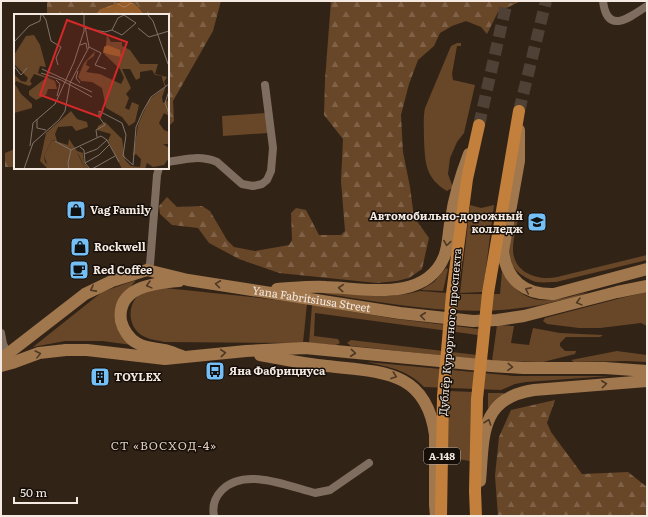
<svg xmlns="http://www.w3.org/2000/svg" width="648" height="517" viewBox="0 0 648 517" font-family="Literata,serif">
  <defs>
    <pattern id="forest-firs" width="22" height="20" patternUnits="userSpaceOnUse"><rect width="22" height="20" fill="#684628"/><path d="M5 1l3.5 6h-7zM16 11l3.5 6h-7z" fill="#7e6147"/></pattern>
    <pattern id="water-waves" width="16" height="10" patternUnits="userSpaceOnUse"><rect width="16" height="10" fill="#955d2a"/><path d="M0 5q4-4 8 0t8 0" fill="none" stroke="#aa7c53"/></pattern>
  </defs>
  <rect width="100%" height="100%" fill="#322317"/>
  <path fill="#684628" d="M457,43H461V46H457L452,74L453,80L475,85L464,133L457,142L450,158L448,174L452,185V188L447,191C425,178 425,162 424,139C424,129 423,118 425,108L451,46Z
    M267,113L268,133L223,136L222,116Z
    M470,205L481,208L494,205L483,292L460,293Z
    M515,212L518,213L519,215C517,226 513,238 513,249C513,273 538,281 557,277L647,255V260L556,282C550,282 543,283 537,282C525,279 507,267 508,252C508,239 513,225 515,212Z
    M446,268L448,269L443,291L421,290L434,282Z
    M502,271C525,310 550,302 588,292C577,297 562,300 549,303C470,321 394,304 315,292L388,296L407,294L420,291L460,294H500Z
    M136,280L120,300L132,345L102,341H65L33,347L102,292Z
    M164,288C212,293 259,297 307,304L303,343L164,342C157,340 150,340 143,336C128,328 126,305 140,294C146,290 157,289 164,288Z
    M647,292V326L641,323L600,328H579L547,324L543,321L545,318L621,298Z
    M312,305L397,319L479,329L478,335L315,313L314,336L338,339L340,343L336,345L309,343Z
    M497,325L514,326L511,343L529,345L533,328L560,333L603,335L600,337H566L560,343V346L565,351H576L575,354L543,362L492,361Z
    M351,340L477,355L476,359L351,346L347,343Z
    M617,351L647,355V362L626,361L574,362L571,360Z
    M367,362L514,376H610L526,382L515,384L501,390L424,387C408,370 389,367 367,362Z
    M450,391L473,392L470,461L458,459L448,461V454H447L448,415Z
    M488,393H503L504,394L488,408Z"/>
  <path fill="url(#forest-firs)" d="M47,1H124L100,9L95,15H47Z
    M129,1H221L213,31L173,101L174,121L168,127V15H144L137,5Z
    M331,1H521L498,12L487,34L481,27L466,21L452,26L440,33L434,46L418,60L409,84L401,115L403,152L410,187L414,217L429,238L422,269L409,278L397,281L377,283L279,273L239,259L209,243L198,228L172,225L160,214L159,206L167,197L177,207L202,206L210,211L227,240L234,247L255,251L289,245L292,240L291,213L296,208L306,210L319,235H341L345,231L341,181L343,139L324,115L325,80Z
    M15,149V167H5V153Z
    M555,400L547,423L551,432L582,474L628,472L647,487V516H498L495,476L499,437L511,410Z"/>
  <path fill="url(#water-waves)" d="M124,1C134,1 139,7 144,15H95L100,9Z"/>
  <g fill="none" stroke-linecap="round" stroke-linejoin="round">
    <path stroke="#4f4135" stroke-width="12" stroke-dasharray="12 6" stroke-linecap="butt" d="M519,111L546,1
      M479,125L507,1"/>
    <path stroke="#7f6d5f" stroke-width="8" d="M603,1C607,35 629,18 647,6
      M168,162C185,159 200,155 217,162L242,184L253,186L262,184L267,180L271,171L273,148L265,85
      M147,270L150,264L151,252L157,175L159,168
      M1,333L3,344L10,358
      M214,516C212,506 214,498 222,490C245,467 288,486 315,493L330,490L369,463"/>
    <g stroke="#a1774d" stroke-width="12">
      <path d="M519,130V161L503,251C506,280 525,295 554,294L647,269"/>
      <path d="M179,281C154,283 116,287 121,321C123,329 129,339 137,343C145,348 155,348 164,350C170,351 176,354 182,356"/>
      <path d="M277,289C294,288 310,286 326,287C363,288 425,303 444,257C449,245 448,231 451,219C454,197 461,175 469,154"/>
      <path d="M260,355C283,359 304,364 327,366C379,372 426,369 435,435V505L436,516"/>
      <path id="s1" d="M1,359L85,294L112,281L147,270L188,280L400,313L473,321L497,320L524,316L617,292L647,286"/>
      <path d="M1,366L12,363L39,353L66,350H87L165,359L246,351L305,348L491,366L523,368H605L647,371"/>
      <path d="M480,481C484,437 479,398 534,390L647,381"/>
    </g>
    <path stroke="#c2803c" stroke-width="12" d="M441,516L443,396L452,294L467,179L479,125
      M476,516L475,491L477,399L488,293L519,111"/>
  </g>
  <defs><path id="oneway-chevron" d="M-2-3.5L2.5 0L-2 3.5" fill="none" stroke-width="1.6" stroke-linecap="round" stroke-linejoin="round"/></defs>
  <g stroke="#4d3824">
    <use href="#oneway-chevron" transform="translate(447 243) rotate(99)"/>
    <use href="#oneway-chevron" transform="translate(218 284) rotate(-172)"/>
    <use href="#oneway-chevron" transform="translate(149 285) rotate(165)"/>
    <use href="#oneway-chevron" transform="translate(341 288) rotate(-175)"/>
    <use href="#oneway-chevron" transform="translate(93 289) rotate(152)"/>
    <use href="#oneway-chevron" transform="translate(528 290) rotate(-154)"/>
    <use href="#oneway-chevron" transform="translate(579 302) rotate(165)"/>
    <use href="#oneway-chevron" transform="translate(423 316) rotate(-173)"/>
    <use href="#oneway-chevron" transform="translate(223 353) rotate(-5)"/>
    <use href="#oneway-chevron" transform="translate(353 353) rotate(6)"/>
    <use href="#oneway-chevron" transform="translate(38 354) rotate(-14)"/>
    <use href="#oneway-chevron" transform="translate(510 367) rotate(3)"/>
    <use href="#oneway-chevron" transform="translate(394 376) rotate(20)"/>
    <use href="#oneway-chevron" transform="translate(604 384) rotate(-6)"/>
    <use href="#oneway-chevron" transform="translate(488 422) rotate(-71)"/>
  </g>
  <defs>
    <g id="shop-square" transform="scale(1)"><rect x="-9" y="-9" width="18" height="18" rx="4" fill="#74c0f6" stroke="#150e09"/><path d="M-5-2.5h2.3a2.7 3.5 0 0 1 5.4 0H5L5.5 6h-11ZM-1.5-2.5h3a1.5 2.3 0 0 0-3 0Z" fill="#111"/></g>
    <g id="university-square" transform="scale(1)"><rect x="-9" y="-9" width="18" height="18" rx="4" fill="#74c0f6" stroke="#150e09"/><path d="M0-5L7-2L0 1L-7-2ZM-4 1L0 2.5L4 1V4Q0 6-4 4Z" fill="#111"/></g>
    <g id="cafe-square" transform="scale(1)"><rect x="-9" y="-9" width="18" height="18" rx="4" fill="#74c0f6" stroke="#150e09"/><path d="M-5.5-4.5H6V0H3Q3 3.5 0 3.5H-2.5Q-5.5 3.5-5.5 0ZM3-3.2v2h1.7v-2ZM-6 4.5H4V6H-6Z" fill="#111"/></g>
    <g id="bus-square" transform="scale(1)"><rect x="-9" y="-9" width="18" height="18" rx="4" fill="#74c0f6" stroke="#150e09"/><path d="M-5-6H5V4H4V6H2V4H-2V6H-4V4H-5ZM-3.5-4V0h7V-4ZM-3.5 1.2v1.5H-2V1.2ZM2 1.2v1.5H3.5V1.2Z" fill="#111"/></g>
    <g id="building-square" transform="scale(1)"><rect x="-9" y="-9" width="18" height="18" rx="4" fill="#74c0f6" stroke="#150e09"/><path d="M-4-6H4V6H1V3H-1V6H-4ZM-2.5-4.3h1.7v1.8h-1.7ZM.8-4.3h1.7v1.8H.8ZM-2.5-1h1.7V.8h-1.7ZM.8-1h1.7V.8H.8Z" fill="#111"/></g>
  </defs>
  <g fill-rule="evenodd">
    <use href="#shop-square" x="76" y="210"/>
    <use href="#university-square" x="537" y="222"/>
    <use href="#shop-square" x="80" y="247"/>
    <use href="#cafe-square" x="79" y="270"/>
    <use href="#bus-square" x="215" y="371"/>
    <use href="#building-square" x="100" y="377"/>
  </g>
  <g text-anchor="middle" stroke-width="3" stroke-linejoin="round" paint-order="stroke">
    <rect fill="#150e09" stroke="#b1a8a1" stroke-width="1" x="424" y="448" width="36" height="16" rx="3"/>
    <g font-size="10" font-weight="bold" fill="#f4eae2">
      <text x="442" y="460">А-148</text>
    </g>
    <g font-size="11" font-weight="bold" fill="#f4eae2" stroke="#150e09" text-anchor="start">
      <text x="90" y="214">Vag Family</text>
      <text x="523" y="220" text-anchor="end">Автомобильно-дорожный<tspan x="523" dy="13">колледж</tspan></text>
      <text x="94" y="251">Rockwell</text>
      <text x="93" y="274">Red Coffee</text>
      <text x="229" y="375">Яна Фабрициуса</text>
      <text x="114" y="381">TOYLEX</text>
    </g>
    <g font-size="11" fill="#f4eae2" stroke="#150e09">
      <text dy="4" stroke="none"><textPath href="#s1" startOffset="340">Yana Fabritsiusa Street</textPath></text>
      <text transform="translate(450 332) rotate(-85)" y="4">Дублёр Курортного проспекта</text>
    </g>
    <g font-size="12" letter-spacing="1" fill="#ddc9ba" stroke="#150e09">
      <text x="164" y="450">СТ «ВОСХОД-4»</text>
    </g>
  </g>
  <g transform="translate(14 14)">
    <rect width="155" height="155" fill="#322317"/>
    <path d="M38,126L54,131L63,138L71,155H39L34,152L30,142Z" fill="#684628"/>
    <path d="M20,21L26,31L32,53L26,52L24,59L41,67L43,75H34L32,81L22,86L15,81V77L32,64L20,60L16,67L18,70L15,72L2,67L1,70L7,80L18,90V94L0,99V60L7,67L12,68L14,64L1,51L0,41L12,22ZM93,21L97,28H108V32L116,36L126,50H144L141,60L153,63L150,68L152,72L148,83L149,89L155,86V102L150,99L145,109L150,116L155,118V130H149L155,134V144L150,151L139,153L133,149L131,155H108L94,126L97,120L83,116L84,112L91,108L108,125L111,146L117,152L126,153L127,145L122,140L119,142L124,111L135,86L151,73L148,64V62L141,61L138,56L126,58V64L122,66L116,55H108L117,74L112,80L115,84L111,94L115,96L118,88L125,91L121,108L115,112L108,103L92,94L88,74L78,68L67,67L64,63L70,49L81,37L80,42L73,47L72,51L76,53L72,58L86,60L107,70L110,64L106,55L90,40L107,39L92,31ZM57,97L63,105L73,108L74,113L62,117L58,112L44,113L41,120L43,127L38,126L30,142L31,148L39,155H34L26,147L32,119ZM55,125L63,137L69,139L70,149L75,155H71L65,141L54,131Z" fill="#684628"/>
    <path d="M93,31L106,36L107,43L89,39L90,33Z" fill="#955d2a"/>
    <path fill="none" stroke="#807368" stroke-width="1" d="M28,0L32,6L37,27L47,33L42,44L44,51M133,0L139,7L154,50M71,14L91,18L98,16M124,14L135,23L155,17M98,16L108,21L122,9L110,1M98,16L104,4L110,1M0,28L15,12L26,7L27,0M66,31L72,29L73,35M75,33L87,39L81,51L92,55M0,52L7,61L13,54M28,55L78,78M64,57L62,64L66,69M27,59L47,66L78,83M42,66L46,70L43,82M155,77L151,89L155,100M23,105V114L32,116M83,123L82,116L91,111L85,103V97L108,109L112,121L109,142L119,151M41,127L57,136L54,149L55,155M16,132L19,109L41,90L60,48L70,17V0M66,133L70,136L71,149L76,155M57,136L87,122L93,126L105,148M70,140L83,135L93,126M71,149L85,141L95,131M119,151L122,113L129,97L137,83L155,70M10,155L19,129L45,106L51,97L56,69L75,33L71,12M78,155L101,142"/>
    <path fill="#d62828" fill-opacity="0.15" stroke="#d62828" stroke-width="2" d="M53,6L113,28L86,103L26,81Z"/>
    <rect width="155" height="155" fill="none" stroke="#f4eae2" stroke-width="2"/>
  </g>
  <rect width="648" height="517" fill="none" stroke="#f4eae2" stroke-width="4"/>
  <path d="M14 497v6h63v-6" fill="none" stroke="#f4eae2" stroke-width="2"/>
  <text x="20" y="497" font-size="12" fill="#f4eae2" stroke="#150e09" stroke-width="3" paint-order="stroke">50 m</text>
</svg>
